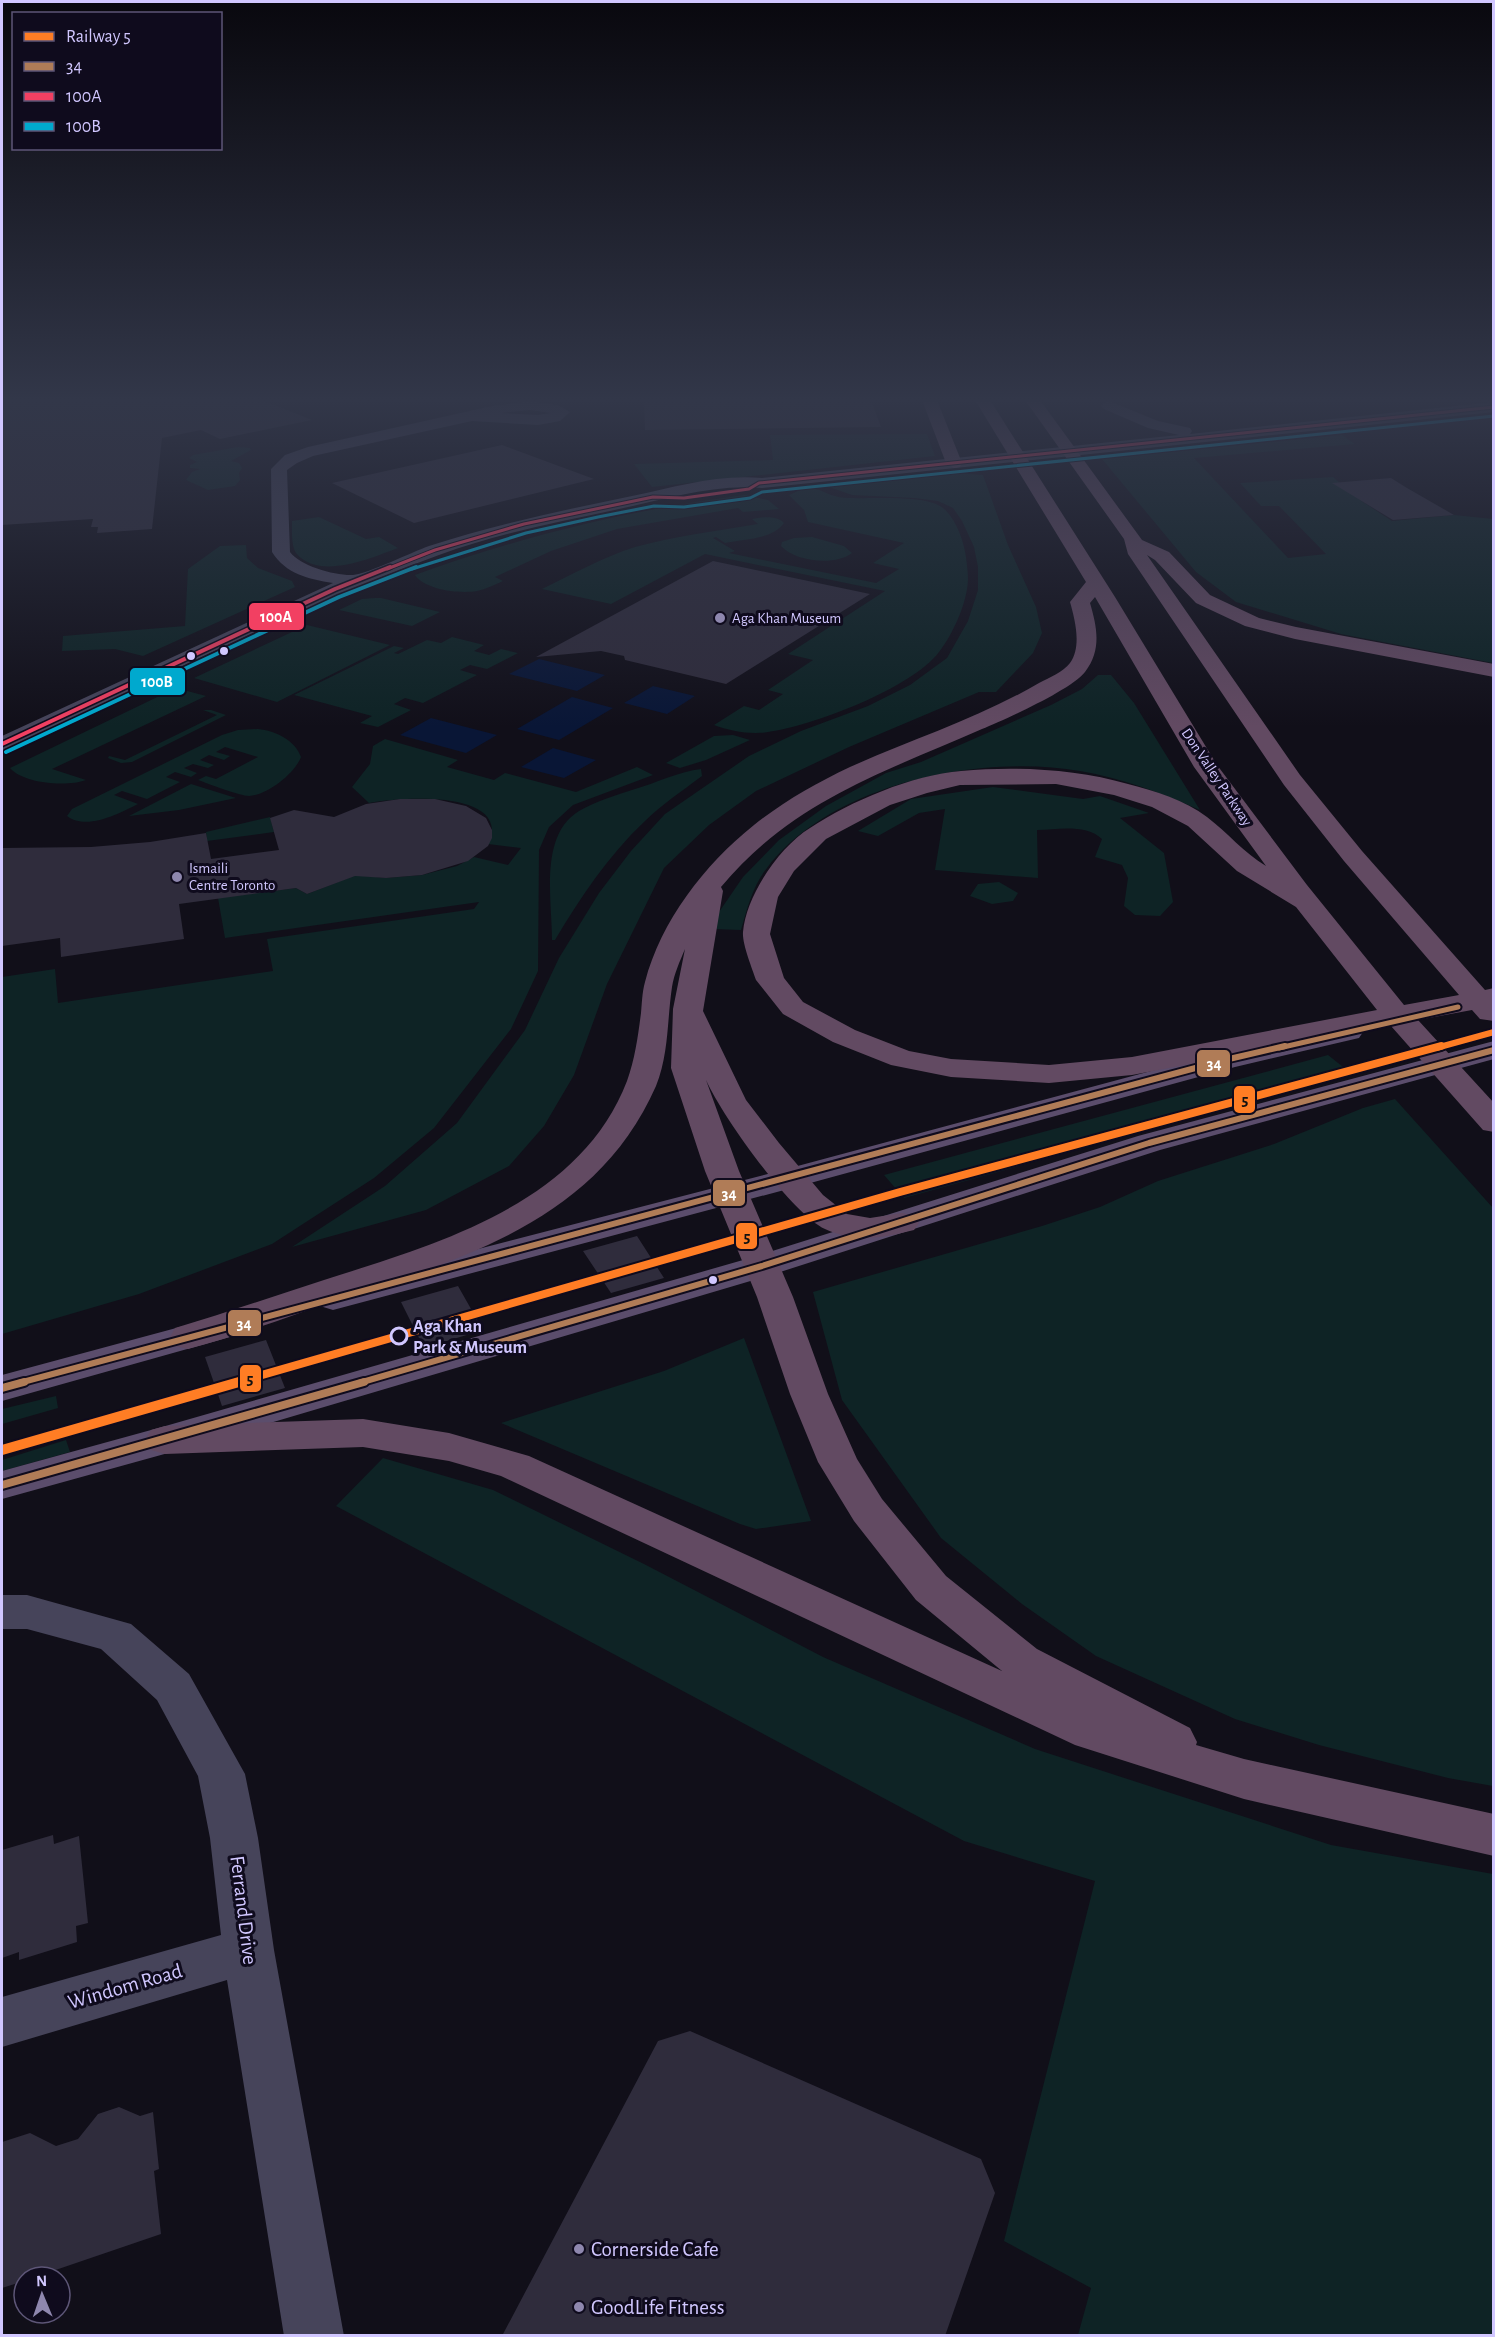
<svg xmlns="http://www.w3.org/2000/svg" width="1495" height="2337" viewBox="0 0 1495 2337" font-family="'Alegreya Sans',sans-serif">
  <rect width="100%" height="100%" fill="#110f19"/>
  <path fill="#0e2325" d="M927,434L935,456L652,487L634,464L773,460L770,435Z
    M1342,435L1355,444L1194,458L1288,558L1326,554L1279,506H1261L1240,483L1333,477L1363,502L1392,521L1454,515L1493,519V663L1341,634L1236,602L1196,572L1102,459Z
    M238,447L250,448L251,450L231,461L239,463L242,468L239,473L240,480L235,486L208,490L186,480L192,472L200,469L190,468V465L197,462L189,458L193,455Z
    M954,473L983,475L1008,545L1036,607L1042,633L1033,653L996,692H979L849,747L756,791L709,825L664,868L607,984L574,1075L544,1126L509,1166L426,1210L292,1247L385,1186L457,1123L525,1030L559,958L599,893L631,851L665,814L749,756L801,731L868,706L910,685L947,658L968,621L978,590V567L974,547L962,521L953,508L938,501L914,498L852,495L826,486Z
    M805,488C818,487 824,493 835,496C841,498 848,498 853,498C876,499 920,495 940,506C955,515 964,541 966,557C967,565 968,573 968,580C967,603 953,634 939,652C912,688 813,726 768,732C751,735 730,731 714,725L744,706L759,710L783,694L768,690L813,660L788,654L885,591L705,554L611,604L542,589C573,574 603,557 635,547C675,536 717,531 758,524L752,519C762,517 777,515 784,523C772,540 743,539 725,543L716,537L713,538L735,551L729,553L876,583L899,569L873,563L904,543L808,522L804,510L789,495Z
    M745,495L768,500L779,509L743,512L738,508L617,529L551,551L495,577L503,581C494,585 486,589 477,591C460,594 425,590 415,575C522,536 633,509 745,495Z
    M319,517L366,539L379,537L398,548C371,558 319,581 296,553C291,546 292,529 292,521Z
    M812,537L844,546L852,553C836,566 795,562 781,546L782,542L794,538Z
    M246,545L247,558L258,568L292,581L295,587L143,656L115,649L62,651L63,636L185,626L188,569L220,546Z
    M375,598H381L440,612L412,626L339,610L362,599Z
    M307,625L390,645L277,702L194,678Z
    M452,637L484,645L474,651L489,655L501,649L518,653L487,669L470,665L460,670L477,675L423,703L405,698L394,704L411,710L378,727L360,723L372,716L294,695L394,646L404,648L394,653L398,654L427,640L441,643Z
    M1098,675H1111L1134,703L1200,810C1161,793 1122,778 1080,771C980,754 832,783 767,868C753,885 747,909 741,930L714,929L719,912L743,877L779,840L826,806L886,773L921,762L1051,705L1082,689Z
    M176,688L206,696L52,769L86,780C67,787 24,784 10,768Z
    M203,710H211L226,715L132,762L121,763L108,758L109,756L125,760L217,715Z
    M258,729C276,731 295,740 301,757C295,773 268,795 249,796C240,796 209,784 198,780L206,776L216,779L258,757L225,747L216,752L230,756L224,760L209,755L200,760L214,765L208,768L193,764L184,768L197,773L191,777L175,772L166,777L180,782L147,799L122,791L114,795L138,804C120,813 87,831 67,816L72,809L222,735L238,730Z
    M733,735L750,740L706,760L680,768L666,763L714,736Z
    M385,739L458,760L447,767L494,780L505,773L576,792L637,767L653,775L573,805L549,827L539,850L538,971L511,1029L434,1128L374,1178L272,1244L139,1294L2,1334V977L55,969L58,1003L273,971L267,939L474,909L479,902L225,938L218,898L296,888L307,894L356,875L385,878L422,875L457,866L474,857L508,865L521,848L488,844C489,840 492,835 492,830C491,790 395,798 369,803L352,787L370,764L373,746Z
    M701,769L702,776C682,791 661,805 644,822C608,856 580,898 555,940H552C552,900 539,835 579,811C596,801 617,795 635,789C656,783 680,771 701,769Z
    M191,784L236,798L179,810L129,816Z
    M993,787L1083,799L1100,796L1149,813L1120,818L1164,853L1173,902L1160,916L1135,915L1124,906L1128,878L1122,865L1095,857L1102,839C1087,824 1058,829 1037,830L1038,878L935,870L945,809L919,813L878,836L858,831L911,799Z
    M270,817L274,832L207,841L206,832Z
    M999,882L1018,893L1013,901L992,904L970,896L978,884Z
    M1328,1055L1352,1074L904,1198L884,1175Z
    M1395,1099L1493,1208V1786L1448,1778L1319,1745L1235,1719L1096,1656L1022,1604L941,1538L842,1400L813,1292L1042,1226L1100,1207L1158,1181L1274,1144L1363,1108Z
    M744,1338L811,1521L756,1529L740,1524L501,1423L664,1371Z
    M56,1396L58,1408L2,1424V1409Z
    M66,1440L70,1452L2,1471V1460Z
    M383,1458L493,1490L644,1564L823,1657L1035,1749L1331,1845L1493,1874V2335H1078L1091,2288L1004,2241L1095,1881L964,1841L336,1506Z"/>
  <path fill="#091636" d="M539,659L605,675L577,691L509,674Z
    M653,686L695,696L667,714L624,703Z
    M572,697L613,708L559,740L517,729Z
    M431,718L497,735L466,753L400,735Z
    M553,748L596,760L564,778L521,767Z"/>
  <path fill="#2f2c3c" d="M2,400H262L312,420L220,439L201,430L162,438L152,529L97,533L98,527H91L93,519L2,525Z
    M644,400H871L881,427L645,430Z
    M502,445L594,479L414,523L332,483Z
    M1391,478L1407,488L1454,515L1393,520L1332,483Z
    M713,561L870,594L726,684L625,660L624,656L601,651L536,657Z
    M400,799H435L466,806L486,818L492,830V838L488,846L468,861L422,875L386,878L355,876L307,894L296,888L179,904L184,939L61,957L60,938L2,946V848L91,847L150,842L206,833L211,859L279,850L270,818L294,810L334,817L366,804Z
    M637,1236L664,1278L611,1293L583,1251Z
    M458,1286L483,1330L424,1348L401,1302Z
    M266,1340L285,1388L222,1406L205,1357Z
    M53,1835L54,1844L79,1836L88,1923L76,1926L77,1942L19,1960V1952L2,1958V1850Z
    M690,2031L981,2159L995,2193L945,2336H502L658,2041Z
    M119,2107L140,2116L153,2112L159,2169L154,2171L161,2234L35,2277H24V2281L2,2288V2142L30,2133L56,2146L78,2139L98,2114Z"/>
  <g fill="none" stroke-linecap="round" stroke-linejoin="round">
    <path fill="#46445a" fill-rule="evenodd" d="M530,401L558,405L570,412L560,421L538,425L472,421L313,456L297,463L287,470L290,552C300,566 336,576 353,575C367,574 412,552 429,546C496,524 564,510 632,496C676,487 717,474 762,478L1179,435L1148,428L1104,409L1101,406L1104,403L1109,401L1158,421L1190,428L1192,431L1190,434L1494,402V412L762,488C713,484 667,499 619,509C559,522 498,533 439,555C292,609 152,682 10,749L2,751V736L333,583C308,579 286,574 272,552L271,469L285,455L308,447L492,406ZM530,410L551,413L538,415L501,413Z
      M2,1595H27L131,1624L189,1674L245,1774L258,1838L274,1950L344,2336H284L227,1980L2,2047V1997L221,1935L210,1838L198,1776L157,1700L101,1649L27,1629H2Z"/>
    <path fill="#5b4d6c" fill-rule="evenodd" d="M1348,1023L1359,1026L1363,1032L1359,1038L1235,1067L803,1185L333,1310L320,1306L315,1298L320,1290L779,1171L1218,1053Z
      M1494,1041V1059L1160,1150L774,1274L179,1450L2,1499V1471L162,1427L750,1258L1138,1136Z
      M217,1317L230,1321L235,1329L230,1337L2,1401V1375Z"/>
    <path fill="#624a62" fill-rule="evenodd" d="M922,400H937L962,463L960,467L954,468L946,463Z
      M975,400H990L1115,597L1217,765L1307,885L1404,1005L1459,995L1344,861L1284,785L1128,554L1124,539L1025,400H1040L1142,540L1169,552L1210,595L1259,618L1296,627L1494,664V677L1295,639L1245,626L1196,603L1155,560L1147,555L1300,775L1362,851L1485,990L1494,988V1021L1480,1019L1472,1010L1418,1020L1494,1103V1132L1483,1130L1391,1026L1132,1075L1049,1083L951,1077L891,1065L833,1042L783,1014L756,980C752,968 742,944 743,932C746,896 779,847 810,828C851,801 912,775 961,771C1017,766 1075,769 1128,784C1155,791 1185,800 1207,817C1228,833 1244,853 1266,866L1194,767L1095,597L1090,603C1097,627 1102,650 1085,672C1071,690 1006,719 982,729C884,772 791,802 721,887L723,891L703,1011L746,1100L779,1143L823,1195L847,1214L870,1218L902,1213L914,1216L919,1223L914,1230C883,1238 855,1243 825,1229C791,1213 722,1116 706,1080L739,1171L793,1297L828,1394L857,1459L882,1499L946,1576L1037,1649L1190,1728L1197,1742L1196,1745L1244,1759L1494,1814V1856L1244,1799L1075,1745L501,1476L449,1461L363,1447L165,1454L151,1450L145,1440L151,1430L165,1426L363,1419L449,1433L529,1456L1002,1671L916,1600L854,1521L818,1462L790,1394L757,1297L705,1171L671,1068L673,1009L685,949C680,961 674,974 672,987C667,1020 669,1054 656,1086C598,1218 470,1256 344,1298C292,1315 241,1335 188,1349L175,1346L170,1337L175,1328C225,1313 274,1296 324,1280C437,1244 580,1204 627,1081C635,1059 638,1036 641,1013C642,1003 642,993 645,982C661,921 704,865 754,825C783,802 816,783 850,767C913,739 979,718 1039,683C1049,678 1063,672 1070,663C1082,646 1075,620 1070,602L1086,582ZM1056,784L1114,795L1152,807L1188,826L1237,871L1296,907L1377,1010L1132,1057L1049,1065L951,1059L909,1051L855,1030L803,1002L784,978L770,934L778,897L794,871L826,839L890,805L927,793L960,785Z"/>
    <g stroke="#0f0b1d" stroke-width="9">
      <path id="bus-1-far2" d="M1279,1048L1458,1007"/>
    </g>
    <g stroke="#0f0b1d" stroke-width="10">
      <path id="bus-1-far1" d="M19,1383L1229,1059L1285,1046
        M359,1383L762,1266L1149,1143L1494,1050"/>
    </g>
    <g stroke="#0f0b1d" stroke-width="12">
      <path id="bus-1" d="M2,1388L24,1382
        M2,1485L364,1382"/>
    </g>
    <g stroke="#0f0b1d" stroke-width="5">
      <path id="bus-2-far1" d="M387,569L435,550L524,524L653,497L684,498L749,489L759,483L1494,407"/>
    </g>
    <g stroke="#0f0b1d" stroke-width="7">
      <path id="bus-2" d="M2,744L335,589L390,567"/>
    </g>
    <g stroke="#0f0b1d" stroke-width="5">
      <path id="bus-3-far1" d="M412,569L526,533L598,517L654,506L684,507L750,498L762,492L1494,416"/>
    </g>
    <g stroke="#0f0b1d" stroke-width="7">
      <path id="bus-3" d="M6,752L339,597L416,567"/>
    </g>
    <use href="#bus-1-far2" stroke="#b07c57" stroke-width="5"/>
    <use href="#bus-1-far1" stroke="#b07c57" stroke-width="6"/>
    <use href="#bus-1" stroke="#b07c57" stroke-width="8"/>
    <use href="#bus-2-far1" stroke="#f24062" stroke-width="3"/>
    <use href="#bus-2" stroke="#f24062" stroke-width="4"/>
    <use href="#bus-3-far1" stroke="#00a9ce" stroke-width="3"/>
    <use href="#bus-3" stroke="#00a9ce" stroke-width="4"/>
    <g stroke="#0f0b1d" stroke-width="10">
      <path id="rail-1-far2" d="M1436,1048L1494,1032"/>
    </g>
    <g stroke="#0f0b1d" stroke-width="12">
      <path id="rail-1-far1" d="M234,1383L900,1192L1441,1046"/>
    </g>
    <g stroke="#0f0b1d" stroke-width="14">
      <path id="rail-1" d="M2,1450L239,1382"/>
    </g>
    <use href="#rail-1-far2" stroke="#ff7d24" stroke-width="6"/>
    <use href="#rail-1-far1" stroke="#ff7d24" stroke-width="8"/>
    <use href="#rail-1" stroke="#ff7d24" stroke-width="10"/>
  </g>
  <linearGradient id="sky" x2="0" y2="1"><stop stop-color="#09080e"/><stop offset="0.55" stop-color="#323749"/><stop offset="1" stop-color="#323749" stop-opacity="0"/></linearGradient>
  <rect width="1495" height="727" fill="url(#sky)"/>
  <g fill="#8e87ae" stroke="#0f0b1d" stroke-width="2">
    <circle cx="720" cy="618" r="6"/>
    <circle cx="177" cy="877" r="6"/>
    <circle cx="579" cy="2249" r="6"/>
    <circle cx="579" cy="2307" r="6"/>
  </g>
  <g fill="#d1c7ff" stroke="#0f0b1d" stroke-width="2">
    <circle cx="224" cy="651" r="5"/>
    <circle cx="191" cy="656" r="5"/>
    <circle cx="713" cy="1280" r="5"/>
  </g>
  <circle fill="#0f0b1d" stroke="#d1c7ff" stroke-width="3" cx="399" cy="1336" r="8"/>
  <g text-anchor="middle" stroke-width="6" stroke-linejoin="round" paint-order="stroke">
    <g font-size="15" fill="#d1c7ff" stroke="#0f0b1d" text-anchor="start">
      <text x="732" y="623">Aga Khan Museum</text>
      <text x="189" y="873">Ismaili<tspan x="189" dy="17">Centre Toronto</tspan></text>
    </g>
    <g font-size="15" fill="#d1c7ff" stroke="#0f0b1d">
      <text transform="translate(1217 777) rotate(56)" y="5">Don Valley Parkway</text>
    </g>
    <g font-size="18" font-weight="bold" fill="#d1c7ff" stroke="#0f0b1d" text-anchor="start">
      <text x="413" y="1332">Aga Khan<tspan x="413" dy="21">Park &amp; Museum</tspan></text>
    </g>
    <g font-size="21" fill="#d1c7ff" stroke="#0f0b1d">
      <text transform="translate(244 1910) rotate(83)" y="7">Ferrand Drive</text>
      <text transform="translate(125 1986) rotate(-16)" y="7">Windom Road</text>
    </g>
    <g font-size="21" fill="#d1c7ff" stroke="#0f0b1d" text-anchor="start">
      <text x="591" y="2256">Cornerside Cafe</text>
      <text x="591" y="2314">GoodLife Fitness</text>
    </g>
  </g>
  <g stroke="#0f0b1d" stroke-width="2">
    <rect x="248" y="602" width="57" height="29" rx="6" fill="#f24062"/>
    <rect x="129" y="667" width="57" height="29" rx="6" fill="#00a9ce"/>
    <rect x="1196" y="1049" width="35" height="29" rx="6" fill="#b07c57"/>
    <rect x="1233" y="1085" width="23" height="29" rx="6" fill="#ff7d24"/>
    <rect x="712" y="1179" width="34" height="28" rx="6" fill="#b07c57"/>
    <rect x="735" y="1222" width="23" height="28" rx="6" fill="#ff7d24"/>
    <rect x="227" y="1309" width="35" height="28" rx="6" fill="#b07c57"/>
    <rect x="239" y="1364" width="23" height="29" rx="6" fill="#ff7d24"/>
  </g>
  <g font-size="16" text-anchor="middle" font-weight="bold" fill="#fff">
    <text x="276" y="622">100A</text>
    <text x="157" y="687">100B</text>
    <text x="1214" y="1069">34</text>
    <text x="729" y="1199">34</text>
    <text x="244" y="1329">34</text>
  </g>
  <g font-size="16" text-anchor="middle" font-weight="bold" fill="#111">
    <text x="1245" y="1105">5</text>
    <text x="747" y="1242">5</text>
    <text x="250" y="1384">5</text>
  </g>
  <rect width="1495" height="2337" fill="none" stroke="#d1c7ff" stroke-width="6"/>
  <rect x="12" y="12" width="210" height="138" fill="#0f0b1d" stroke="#5d5677" stroke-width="1.5"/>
  <rect x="24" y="32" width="30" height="9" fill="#ff7d24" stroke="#5d5677" stroke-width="1.5"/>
  <text x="66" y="42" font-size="18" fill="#d1c7ff">Railway 5</text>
  <rect x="24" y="62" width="30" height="9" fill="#b07c57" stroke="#5d5677" stroke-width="1.5"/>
  <text x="66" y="72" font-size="18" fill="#d1c7ff">34</text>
  <rect x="24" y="92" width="30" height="9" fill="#f24062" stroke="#5d5677" stroke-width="1.5"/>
  <text x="66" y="102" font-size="18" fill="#d1c7ff">100A</text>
  <rect x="24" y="122" width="30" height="9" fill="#00a9ce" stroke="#5d5677" stroke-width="1.5"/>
  <text x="66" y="132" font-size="18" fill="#d1c7ff">100B</text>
  <g transform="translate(42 2295) rotate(358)"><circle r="28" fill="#0f0b1d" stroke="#5d5677" stroke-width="1.5"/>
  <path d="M0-4.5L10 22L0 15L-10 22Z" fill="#8e87ae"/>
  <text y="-9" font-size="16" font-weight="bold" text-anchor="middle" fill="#d1c7ff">N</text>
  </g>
</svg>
